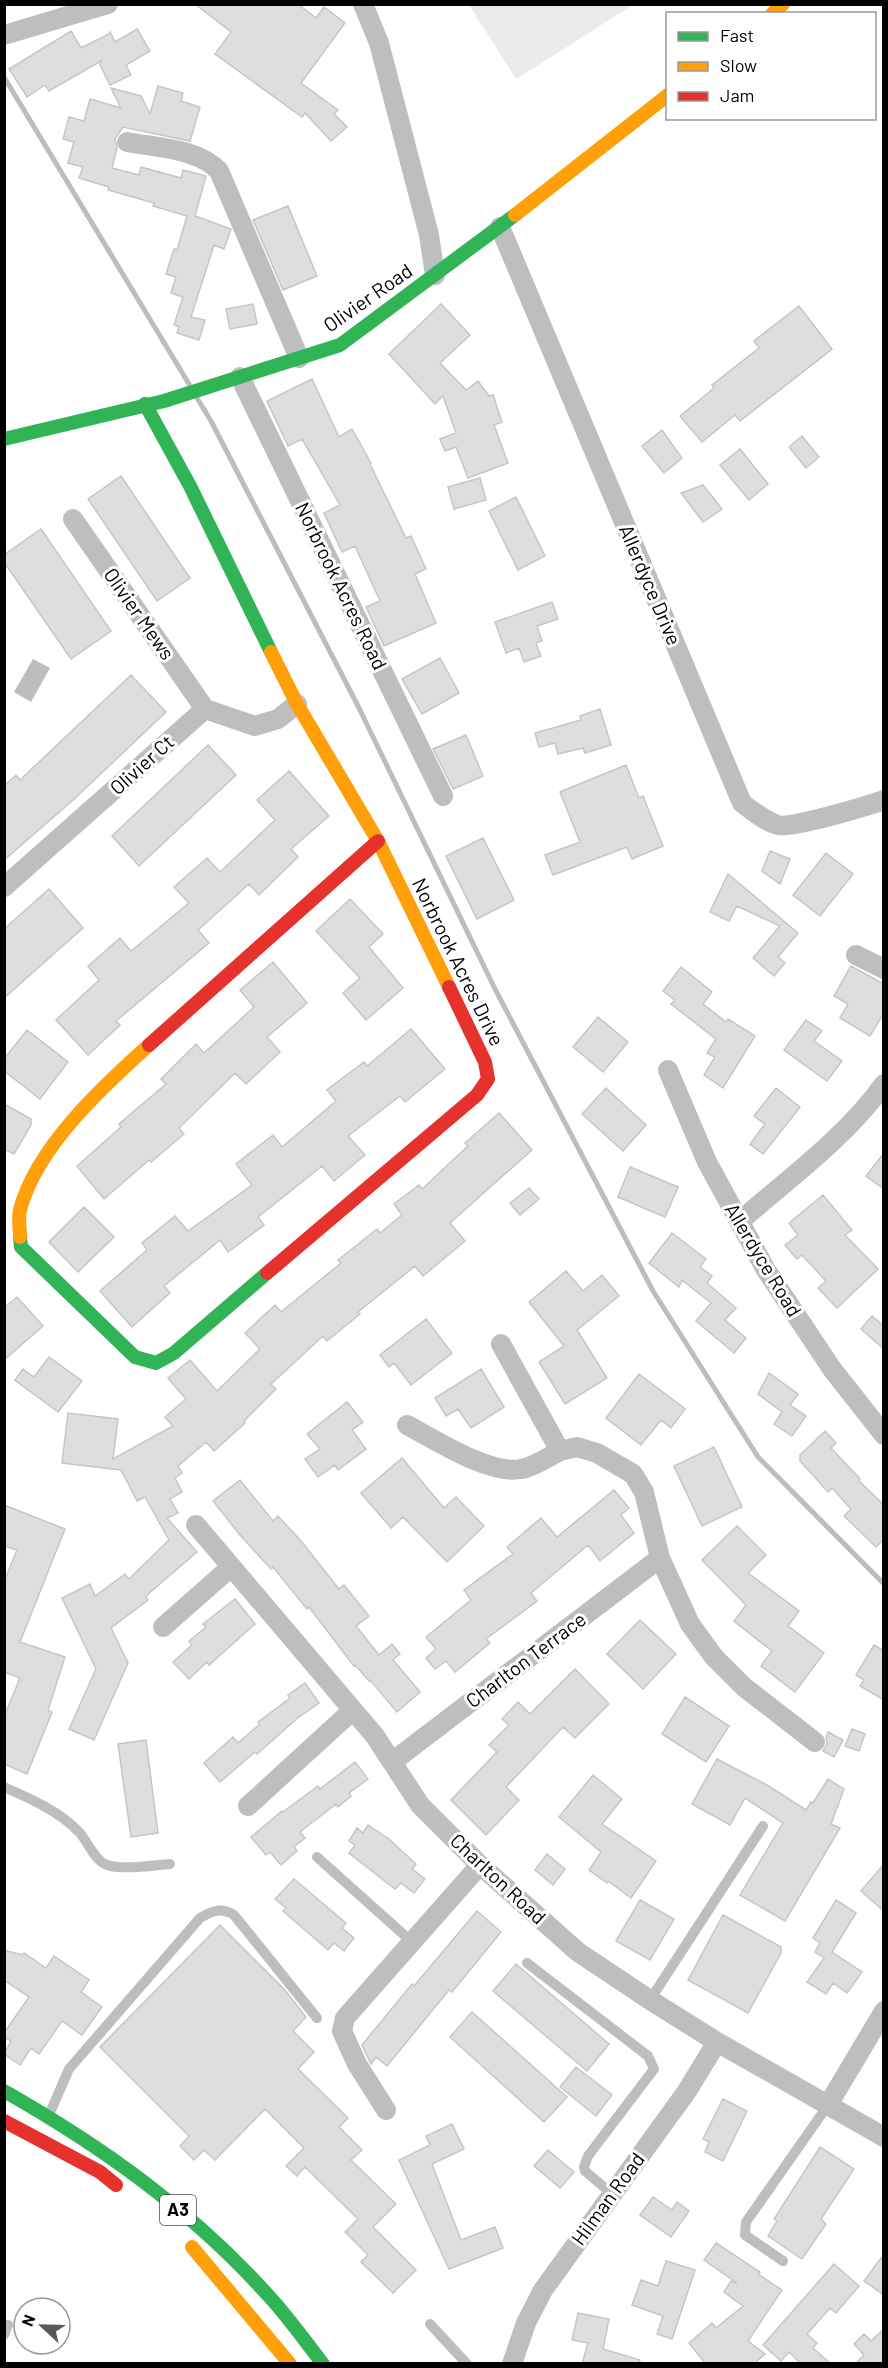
<svg xmlns="http://www.w3.org/2000/svg" width="888" height="2368" viewBox="0 0 888 2368" font-family="Barlow,sans-serif">
  <rect width="100%" height="100%" fill="#fff"/>
  <path fill="#ebebeb" d="M469,5H633L516,79Z"/>
  <path fill="#bdbdbd" d="M33,659L50,668L31,702L14,692Z"/>
  <g fill="none" stroke-linecap="round" stroke-linejoin="round">
    <path stroke="#bdbdbd" stroke-width="5" d="M4,77L189,384
      M197,398L211,421L358,706L495,989L653,1291L758,1457L884,1584"/>
  </g>
  <path fill="#dedede" stroke="#c6c6c6" stroke-width="1.5" d="M195,4H298L316,18L324,7L345,23L301,83L338,110L334,114L347,127L331,141L305,113L302,117L215,54L231,32Z
    M137,29L150,51L126,65L131,75L110,85L100,65L101,61L49,91L45,85L27,97L9,69L71,31L81,48L109,34L110,32L115,42Z
    M158,86L183,93L181,101L200,107L190,141L123,127L115,139L117,148L112,168L139,175L141,167L181,178L183,170L206,176L195,216L231,229L224,249L214,245L191,317L205,320L199,340L177,333L179,327L174,325L183,297L171,293L176,277L166,274L174,249L177,250L187,216L153,206L154,203L108,190L109,187L79,178L83,167L68,163L74,142L63,139L69,117L84,121L90,99L121,108L111,88L141,96L150,114Z
    M288,206L317,276L283,290L253,220Z
    M253,304L257,324L230,329L226,309Z
    M441,304L470,335L440,363L466,390L478,381L489,396L493,395L502,422L494,425L508,463L468,478L456,447L445,451L440,439L456,433L443,396L435,404L389,354Z
    M799,306L832,349L740,421L735,415L702,442L680,416L714,388L712,385L759,348L754,341Z
    M312,379L339,437L352,429L371,463L370,464L406,538L411,536L426,569L415,574L436,623L384,646L366,607L380,601L355,546L342,552L324,513L340,505L302,439L288,446L267,401Z
    M662,430L682,458L664,473L642,446Z
    M802,436L819,457L806,468L789,447Z
    M740,449L768,484L749,500L720,465Z
    M121,476L190,578L157,601L88,499Z
    M480,478L486,500L454,509L448,487Z
    M703,485L722,509L703,522L681,493Z
    M516,497L545,556L518,570L489,511Z
    M41,529L111,631L71,659L4,562V555Z
    M552,602L558,619L537,626L542,641L536,643L541,656L524,662L519,648L506,653L495,622Z
    M440,658L459,693L422,714L402,679Z
    M131,675L166,712L72,801L4,860V786L16,775L20,780Z
    M600,709L611,745L585,753L583,748L558,754L555,743L539,747L535,733L581,720L580,716Z
    M466,735L483,776L453,789L433,749Z
    M208,745L236,775L139,866L112,836Z
    M626,765L639,798L643,796L663,846L632,859L627,847L553,875L545,855L580,842L560,792Z
    M289,771L329,816L291,849L298,857L259,895L249,884L198,930L209,943L116,1021L120,1025L88,1055L56,1020L99,980L88,966L120,938L131,951L189,903L174,887L207,858L220,872L275,820L257,800Z
    M483,838L514,900L477,919L446,856Z
    M770,851L790,859L780,884L762,871Z
    M826,853L853,874L820,916L793,895Z
    M728,874L798,933L778,957L785,963L774,976L753,958L780,926L737,906L729,921L710,912Z
    M49,889L83,928L4,998V929Z
    M350,899L383,934L369,947L403,988L366,1020L343,993L360,978L316,931Z
    M273,962L307,1003L267,1037L280,1052L246,1084L235,1073L179,1128L184,1134L151,1162L149,1160L104,1199L77,1166L121,1127L119,1124L166,1084L161,1079L196,1044L204,1053L254,1007L240,990Z
    M851,966L884,984V1013L870,1036L840,1018L848,1004L834,996Z
    M681,967L712,992L703,1004L726,1022L728,1019L755,1036L723,1088L704,1075L715,1057L707,1053L716,1039L671,1004L675,1000L663,991Z
    M598,1017L628,1042L603,1072L573,1047Z
    M806,1020L822,1031L814,1041L842,1061L827,1081L784,1050Z
    M411,1029L445,1069L405,1102L400,1096L348,1136L365,1155L334,1181L322,1166L258,1217L264,1225L228,1252L220,1240L164,1286L170,1293L132,1327L100,1291L147,1250L142,1243L175,1216L188,1231L252,1185L236,1164L273,1135L282,1147L336,1101L327,1090L364,1062L367,1066Z
    M27,1030L68,1062L40,1099L4,1071V1059Z
    M606,1088L646,1125L623,1151L582,1114Z
    M776,1088L800,1107L763,1154L750,1144L765,1124L754,1116Z
    M4,1104L31,1119V1125L14,1154L4,1149Z
    M499,1113L532,1150L450,1223L465,1241L423,1276L415,1266L358,1312L360,1314L327,1341L323,1336L271,1384L276,1389L244,1421L245,1423L214,1451L206,1442L178,1466L182,1473L175,1478L182,1492L170,1499L178,1513L167,1518L197,1552L146,1596L148,1600L111,1628L128,1663L94,1740L69,1729L96,1669L62,1598L90,1584L95,1596L125,1574L129,1579L169,1540L145,1497L137,1501L121,1470L62,1463L68,1413L118,1419L113,1459L173,1426L165,1417L186,1399L168,1378L190,1360L217,1391L260,1349L245,1333L275,1305L281,1312L341,1263L338,1260L377,1229L380,1233L402,1215L394,1204L419,1185L422,1189L468,1146L465,1143Z
    M884,1153V1189L866,1176Z
    M630,1167L678,1187L665,1217L618,1197Z
    M529,1188L539,1199L520,1215L510,1203Z
    M823,1195L852,1230L845,1235L878,1269L837,1308L818,1288L826,1281L802,1255L797,1259L785,1245L798,1235L789,1223Z
    M84,1207L114,1237L78,1272L49,1242Z
    M672,1233L706,1259L700,1267L712,1276L707,1283L736,1308L725,1320L746,1338L734,1353L696,1321L711,1303L682,1280L679,1287L649,1263Z
    M566,1271L583,1291L602,1275L619,1296L577,1330L607,1378L565,1404L539,1362L564,1346L529,1302Z
    M17,1297L43,1326L4,1360V1308Z
    M872,1316L884,1326V1349L861,1329Z
    M426,1319L452,1353L411,1385L394,1363L389,1367L380,1355Z
    M49,1357L82,1381L58,1412L15,1380L23,1369L34,1377Z
    M481,1369L504,1407L471,1428L458,1409L446,1416L435,1398Z
    M769,1373L798,1394L790,1405L806,1416L792,1436L774,1424L782,1412L758,1394Z
    M639,1374L685,1409L671,1428L661,1420L641,1445L606,1418Z
    M347,1402L363,1422L352,1430L366,1449L338,1470L335,1465L318,1477L305,1459L320,1449L307,1434Z
    M825,1431L836,1443L831,1448L860,1479L859,1481L884,1505V1539L876,1547L844,1516L851,1509L832,1488L828,1492L800,1461V1455Z
    M714,1447L742,1507L702,1526L674,1466Z
    M402,1458L444,1508L456,1497L484,1526L447,1562L403,1517L391,1528L361,1493Z
    M240,1480L273,1521L278,1516L301,1541L339,1589L344,1585L369,1616L356,1626L379,1655L392,1644L400,1654L393,1660L420,1692L397,1712L370,1680L369,1681L355,1665L354,1666L309,1607L307,1609L273,1567L271,1569L240,1535L213,1501Z
    M614,1490L629,1508L621,1515L634,1533L600,1561L588,1545L531,1593L537,1601L486,1639L490,1643L455,1672L446,1661L435,1669L426,1658L436,1649L426,1637L471,1600L464,1590L513,1554L507,1547L541,1518L557,1537Z
    M4,1505L65,1529L20,1642L65,1657L48,1710L52,1712L27,1774L4,1764V1717L20,1678L4,1672V1582L17,1550L4,1546Z
    M737,1526L766,1555L748,1573L799,1611L788,1626L824,1653L795,1692L761,1666L772,1651L734,1621L746,1605L702,1560Z
    M235,1599L255,1624L209,1665L207,1662L189,1679L173,1662L192,1645L189,1641L206,1627L203,1624Z
    M640,1620L676,1654L643,1689L607,1654Z
    M874,1645L884,1651V1700L860,1686L864,1680L856,1675Z
    M575,1669L609,1704L575,1738L563,1727L506,1787L519,1800L486,1835L451,1800L497,1752L489,1745L509,1725L502,1719L518,1702L530,1714Z
    M305,1683L319,1703L299,1717L257,1754L255,1752L220,1782L204,1763L233,1737L238,1743L260,1724L258,1722L290,1698L288,1695Z
    M685,1697L729,1726L706,1762L662,1734Z
    M852,1729L865,1734L859,1751L845,1746Z
    M828,1732L843,1740L834,1757L823,1751L827,1744L826,1737Z
    M146,1740L158,1833L131,1837L118,1744Z
    M717,1759L767,1785L806,1810L811,1802L813,1803L828,1779L844,1789L831,1824L840,1828L785,1921L740,1895L783,1823L745,1798L730,1825L692,1804Z
    M355,1762L368,1779L349,1793L351,1796L338,1807L336,1804L300,1832L305,1838L294,1847L297,1851L281,1865L270,1852L266,1855L251,1837L282,1811L283,1812L318,1786L320,1789Z
    M593,1775L622,1799L602,1824L656,1861L631,1898L608,1881L607,1883L589,1870L601,1852L559,1817Z
    M368,1825L389,1839L416,1864L412,1869L425,1879L414,1893L401,1883L395,1889L349,1853L355,1845L349,1841L357,1828L363,1833Z
    M547,1854L565,1869L553,1885L535,1870Z
    M884,1864V1911L861,1891Z
    M294,1879L346,1923L342,1928L354,1938L344,1951L334,1943L328,1950L283,1911L286,1908L275,1899Z
    M640,1900L674,1919L650,1960L616,1941Z
    M836,1900L856,1913L832,1952L862,1972L847,1993L833,1983L826,1994L807,1982L824,1958L815,1952L820,1943L813,1938Z
    M477,1911L501,1932L452,1992L449,1990L387,2066L376,2057L371,2064L362,2045L412,1984L414,1986Z
    M723,1915L781,1947V1953L748,2013L688,1980Z
    M220,1925L284,1989L306,2017L293,2031L314,2052L298,2069L348,2118L339,2127L362,2150L351,2160L396,2204L373,2227L416,2270L393,2293L361,2262L368,2255L345,2232L358,2219L305,2167L297,2176L286,2166L304,2148L265,2109L215,2160L204,2150L194,2160L180,2146L189,2136L100,2047Z
    M4,1950L22,1955L24,1953L46,1968L54,1956L89,1980L81,1992L102,2007L82,2035L62,2021L39,2054L31,2048L20,2065L4,2054L11,2041L4,2037V2033L29,1997L4,1980Z
    M516,1964L609,2044L587,2071L493,1991Z
    M472,2012L567,2097L544,2122L450,2037Z
    M576,2067L612,2095L596,2116L560,2087Z
    M723,2099L747,2111L723,2161L705,2152L709,2142L703,2139Z
    M452,2124L464,2149L432,2164L461,2240L495,2227L503,2248L449,2269L399,2160L430,2145L426,2136Z
    M820,2147L854,2169L821,2219L826,2224L802,2259L768,2236L777,2221L774,2219Z
    M548,2150L574,2172L560,2188L534,2166Z
    M653,2197L672,2210L677,2202L689,2211L671,2237L640,2215Z
    M716,2243L760,2272L758,2274L782,2290L748,2341L765,2354L754,2364H706L689,2343L712,2323L716,2328L743,2306L724,2292L731,2281L737,2283L704,2260Z
    M884,2254V2295L864,2281Z
    M666,2261L695,2270L672,2339L657,2334L663,2316L632,2305L641,2280L658,2286Z
    M834,2264L859,2286L836,2313L830,2308L807,2334L817,2343L813,2348L831,2364H801L789,2352L781,2361L763,2345Z
    M578,2313L609,2319L603,2349L640,2360L639,2364H582L588,2343L572,2340Z
    M884,2329V2364H855L864,2355L854,2344L864,2334L871,2341Z"/>
  <g fill="none" stroke-linecap="round" stroke-linejoin="round">
    <path stroke="#bebebe" stroke-width="10" d="M4,1787C31,1799 59,1811 79,1832C88,1842 94,1859 105,1864C119,1871 154,1865 170,1864
      M317,1857L412,1942
      M527,1963L648,2056L654,2069L588,2156L584,2167L585,2171L612,2194
      M650,2000L763,1826
      M49,2115L69,2069L200,1918C212,1911 221,1907 234,1915L317,2018
      M783,2261L745,2235L746,2222L828,2105
      M430,2324L467,2364
      M4,2335L8,2325"/>
    <path stroke="#bebebe" stroke-width="20" d="M363,4L379,43L429,235L435,275
      M4,35L108,4
      M127,142C157,148 197,148 219,171L299,358
      M500,227L742,803C753,811 764,821 778,825C790,829 867,806 884,800
      M240,377L443,796
      M73,519L205,709
      M4,887L205,709L255,726L278,719L297,704
      M856,955L884,969
      M668,1070L707,1162L766,1270L832,1369L884,1435
      M739,1222C788,1179 845,1138 884,1084
      M501,1344L560,1451L577,1447L597,1453L633,1474L644,1492L660,1558L690,1624L714,1657L744,1687L815,1742
      M407,1425C436,1440 489,1475 521,1469C534,1467 548,1457 560,1451
      M196,1525L375,1736L420,1805L480,1865L578,1952L650,2000L717,2042L884,2137
      M163,1627L231,1567
      M392,1762L660,1558
      M248,1806L353,1710
      M828,2105L884,2011
      M386,2110L357,2064L342,2031L345,2018L480,1865
      M512,2364L526,2323L543,2290L687,2091L717,2042"/>
    <path stroke="#30b455" stroke-width="14" d="M145,404L190,486L271,652
      M4,439L164,401L340,345L515,215
      M20,1237L21,1247L135,1357L156,1363L174,1353L267,1273
      M4,2091C101,2146 191,2210 266,2293C287,2315 304,2340 323,2364"/>
    <path stroke="#ff9f0a" stroke-width="14" d="M772,14L783,4
      M515,215L668,95
      M271,652L297,704L378,841L449,987
      M20,1237C20,1229 18,1218 20,1210C36,1148 102,1087 149,1045
      M192,2247L290,2364"/>
    <path stroke="#e5322d" stroke-width="14" d="M149,1045L378,841
      M267,1273L477,1095L488,1079L485,1062L449,987
      M4,2121L100,2172L116,2185"/>
  </g>
  <g text-anchor="middle" stroke-width="6" stroke-linejoin="round" paint-order="stroke">
    <rect fill="#fff" stroke="#4c4c4c" stroke-width="1.5" x="160" y="2195" width="36" height="30" rx="4.5"/>
    <g font-size="18" font-weight="bold" fill="#000">
      <text x="178" y="2216">A3</text>
    </g>
    <g font-size="20" fill="#000" stroke="#fff">
      <text transform="translate(368 298) rotate(-35)" y="7">Olivier Road</text>
      <text transform="translate(650 585) rotate(67)" y="7">Allerdyce Drive</text>
      <text transform="translate(341 586) rotate(64)" y="7">Norbrook Acres Road</text>
      <text transform="translate(139 614) rotate(55)" y="7">Olivier Mews</text>
      <text transform="translate(142 765) rotate(-42)" y="7">Olivier Ct</text>
      <text transform="translate(458 962) rotate(64)" y="7">Norbrook Acres Drive</text>
      <text transform="translate(763 1260) rotate(59)" y="7">Allerdyce Road</text>
      <text transform="translate(526 1660) rotate(-37)" y="7">Charlton Terrace</text>
      <text transform="translate(498 1879) rotate(43)" y="7">Charlton Road</text>
      <text transform="translate(608 2199) rotate(-54)" y="7">Hilman Road</text>
    </g>
  </g>
  <rect width="888" height="2368" fill="none" stroke="#000000" stroke-width="12"/>
  <rect x="666" y="12" width="210" height="108" fill="#ffffff" stroke="#999999" stroke-width="1.5"/>
  <rect x="678" y="32" width="30" height="9" fill="#30b455" stroke="#999999" stroke-width="1.5"/>
  <text x="720" y="42" font-size="18" fill="#000000">Fast</text>
  <rect x="678" y="62" width="30" height="9" fill="#ff9f0a" stroke="#999999" stroke-width="1.5"/>
  <text x="720" y="72" font-size="18" fill="#000000">Slow</text>
  <rect x="678" y="92" width="30" height="9" fill="#e5322d" stroke="#999999" stroke-width="1.5"/>
  <text x="720" y="102" font-size="18" fill="#000000">Jam</text>
  <g transform="translate(42 2326) rotate(292)"><circle r="28" fill="#ffffff" stroke="#999999" stroke-width="1.5"/>
  <path d="M0-4.5L10 22L0 15L-10 22Z" fill="#595959"/>
  <text y="-9" font-size="16" font-weight="bold" text-anchor="middle" fill="#000000">N</text>
  </g>
</svg>
